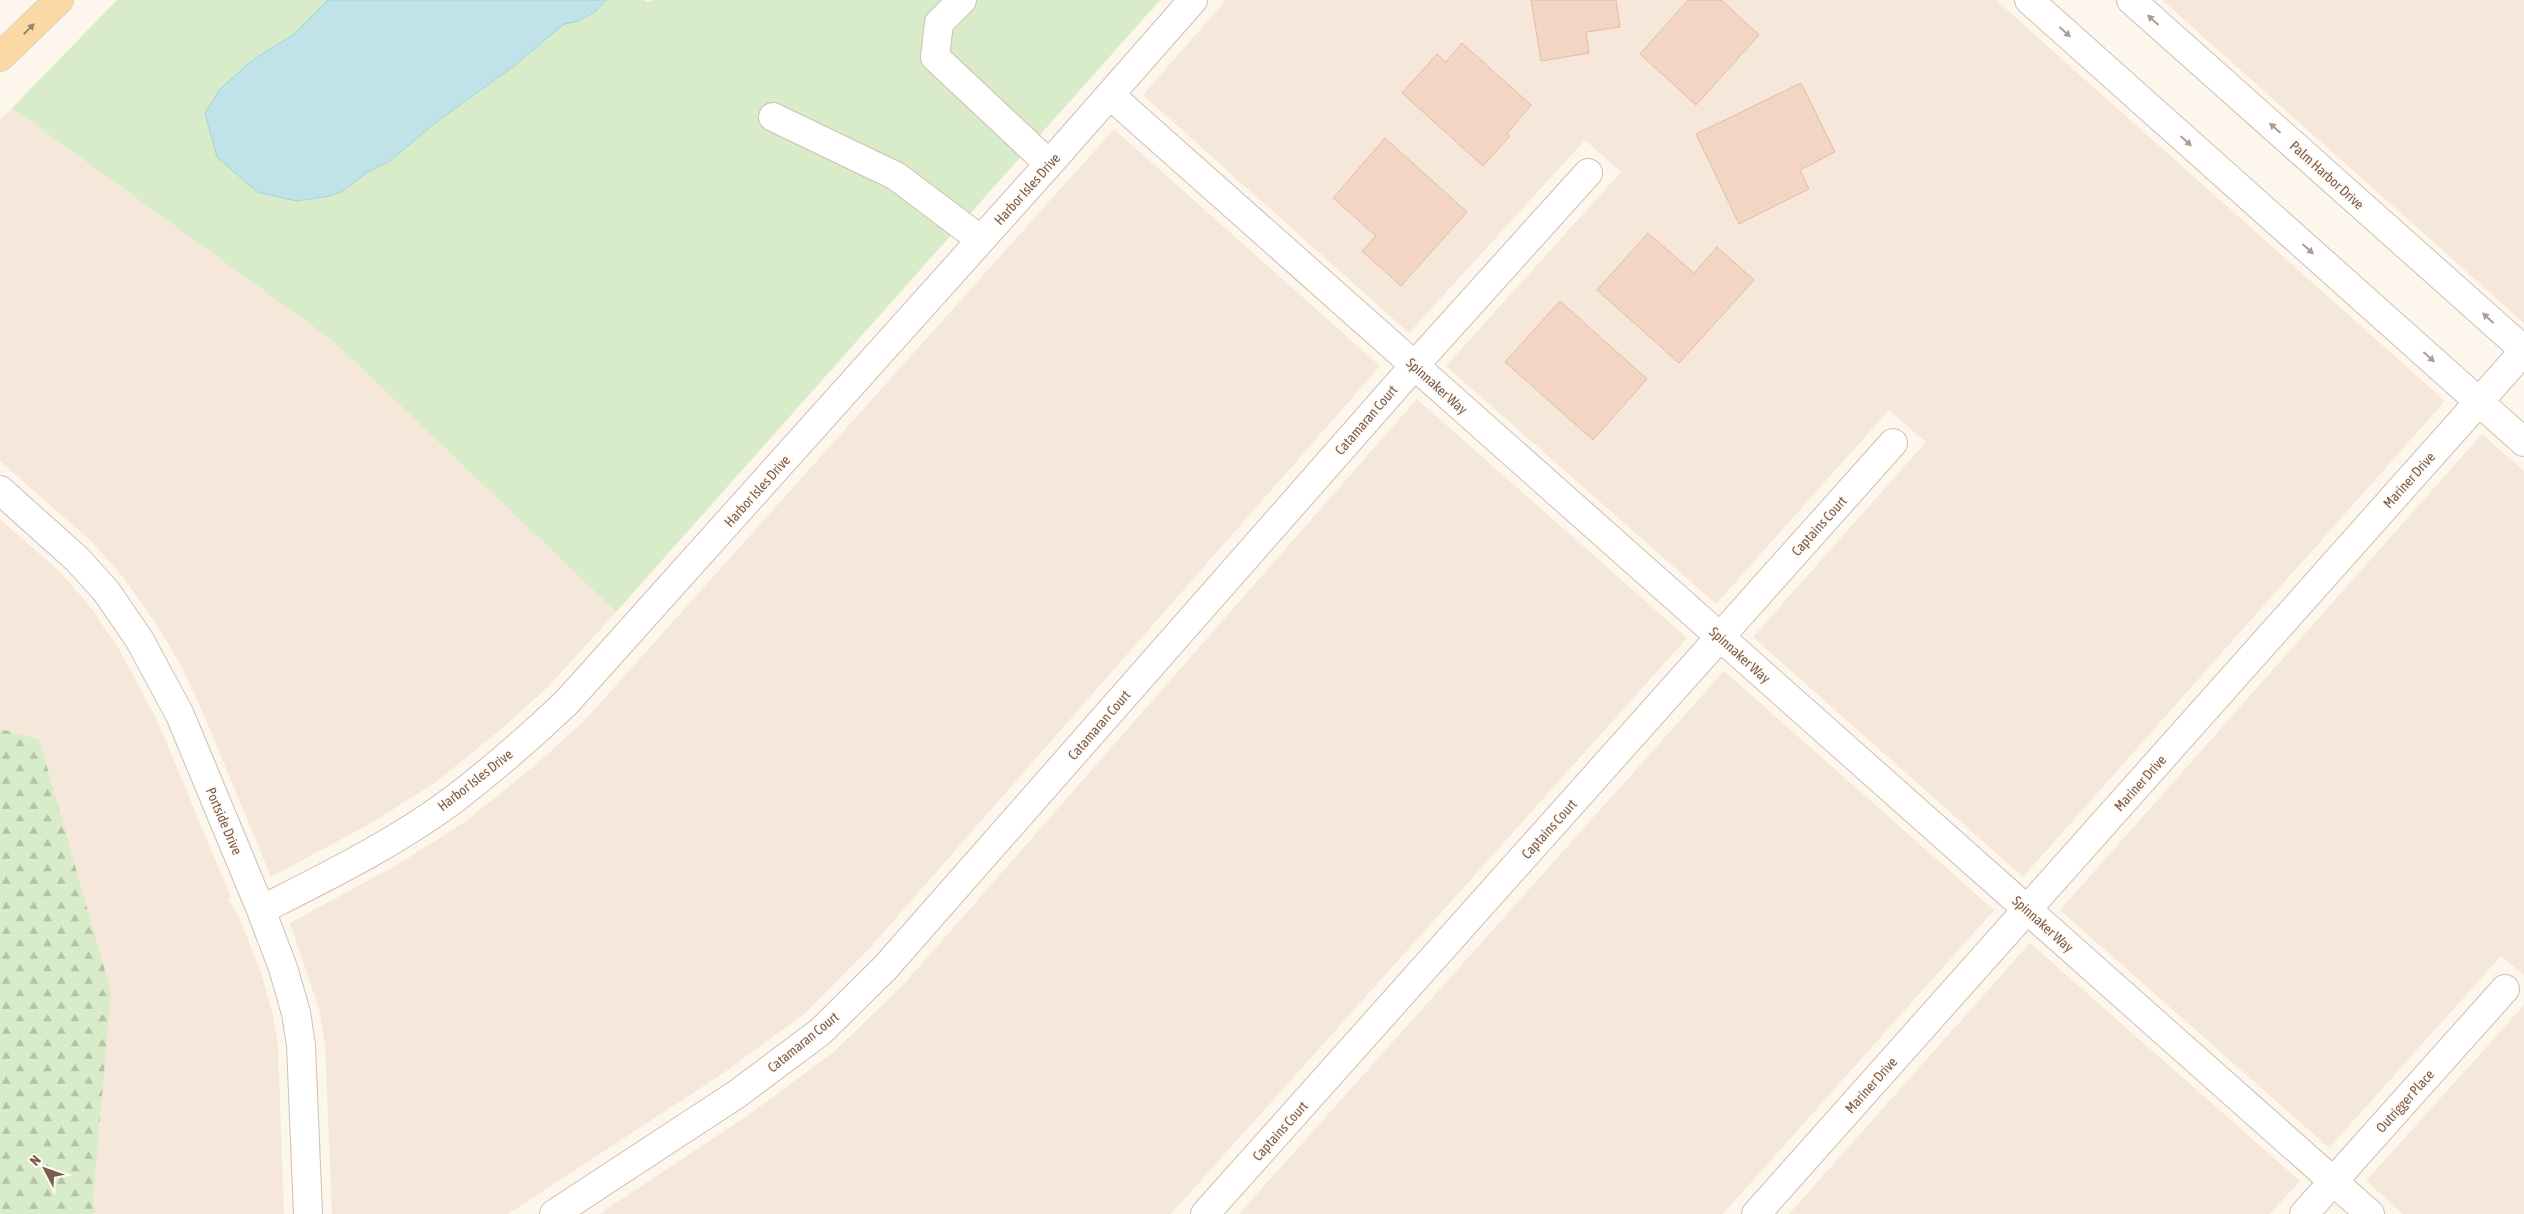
<svg xmlns="http://www.w3.org/2000/svg" width="2524" height="1214" viewBox="0 0 2524 1214" font-family="'Asap Condensed',sans-serif">
  <defs>
    <pattern id="forest-firs" width="22" height="20" patternUnits="userSpaceOnUse" patternTransform="scale(1.25)"><rect width="22" height="20" fill="#d8ecc9"/><path d="M5 1l3.5 6h-7zM16 11l3.5 6h-7z" fill="#b4c2a5"/></pattern>
  </defs>
  <rect width="100%" height="100%" fill="#fdf6ec"/>
  <path fill="#f5e8da" d="M1226,0H1996L2445,401L2023,877L1753,637L1926,442L1889,410L1716,604L1446,366L1621,172L1585,140L1409,333L1143,95Z
    M2162,0H2524V323Z
    M12,108L332,340L616,612L549,686L500,730L436,782L375,821L271,877L201,708L181,666L158,627L123,577L92,542L0,461V120Z
    M1114,129L1380,366L867,951L804,1014L722,1074L508,1214H332L325,1044L319,1009L290,923L402,862L466,821L533,767L584,721Z
    M1417,399L1687,638L1171,1214H599L751,1113L835,1051L904,984Z
    M2482,434L2524,471V975L2501,956L2329,1148L2060,910Z
    M0,519L61,573L88,604L119,649L158,722L231,898L228,900L240,919L261,973L273,1016L278,1045L284,1214H95L39,739L0,729Z
    M1724,671L1994,910L1723,1214H1239Z
    M2030,943L2300,1181L2270,1214H1789Z
    M2524,1005V1214H2403L2366,1181Z"/>
  <path fill="#d8ecc9" d="M117,0H328L293,35L254,59L330,196L343,191L366,173L390,161L435,123L514,66L564,24L580,21L596,11L606,0H644L647,2L654,0H1160L616,612L332,340L12,108Z"/>
  <path fill="url(#forest-firs)" d="M0,729L39,739L111,992L93,1200L95,1214H0Z"/>
  <path fill="#bfe3e8" stroke="#a5d3da" d="M328,0H606L596,11L579,21L564,24L514,66L435,123L390,161L366,173L343,191L330,196L296,201L257,192L217,157L205,113L220,89L254,59L293,35Z"/>
  <path fill="#f3d5c3" stroke="#e6bba3" d="M1531,0H1616L1620,27L1586,32L1589,53L1541,61Z
    M1688,0H1721L1759,35L1696,105L1640,54Z
    M1462,43L1531,105L1507,134L1510,136L1483,166L1402,93L1437,54L1446,62Z
    M1801,83L1835,152L1800,170L1809,189L1739,224L1696,134Z
    M1385,138L1467,212L1401,286L1362,251L1376,236L1333,198Z
    M1648,233L1694,273L1717,247L1754,280L1679,363L1597,290Z
    M1560,301L1647,379L1593,440L1505,362Z"/>
  <g fill="none" stroke-linecap="round" stroke-linejoin="round">
    <g stroke="#d1beb0" stroke-width="30">
      <path id="minor" d="M962,0L939,23L935,57L1049,164
        M2029,0L2524,442
        M2131,0L2524,350
        M1110,95L2370,1214
        M773,117L896,176L981,240
        M0,490L77,559L106,591L139,639L180,715L261,910L283,968L296,1013L301,1045L308,1214
        M261,910C326,877 394,844 453,800C492,770 530,737 566,703L1049,164L1193,0
        M554,1214L737,1094L820,1032L885,968L1414,366L1588,173
        M1205,1214L1893,443
        M1756,1214L2524,351
        M2304,1214L2505,989"/>
    </g>
    <g stroke="#dad1cd" stroke-width="30">
      <path id="major" d="M0,57L59,0"/>
    </g>
    <use href="#minor" stroke="#fff" stroke-width="28"/>
    <use href="#major" stroke="#fbd9a5" stroke-width="28"/>
  </g>
  <defs><path id="oneway-solid" d="M-6-.8H1V-3.2L6.5 0L1 3.2V.8H-6Z" transform="scale(1.25)"/></defs>
  <g fill="#af9d94">
    <use href="#oneway-solid" transform="translate(2153 20) rotate(-138)"/>
    <use href="#oneway-solid" transform="translate(2065 32) rotate(42)"/>
    <use href="#oneway-solid" transform="translate(2275 128) rotate(-138)"/>
    <use href="#oneway-solid" transform="translate(2186 141) rotate(42)"/>
    <use href="#oneway-solid" transform="translate(2308 249) rotate(42)"/>
    <use href="#oneway-solid" transform="translate(2488 318) rotate(-138)"/>
    <use href="#oneway-solid" transform="translate(2429 357) rotate(42)"/>
  </g>
  <use fill="#a18267" href="#oneway-solid" transform="translate(29 29) rotate(-44)"/>
  <g text-anchor="middle" stroke-width="4" stroke-linejoin="round" paint-order="stroke">
    <g font-size="14" fill="#7a5c4d" stroke="#fffaf3">
      <text transform="translate(2327 175) rotate(42)" y="5">Palm Harbor Drive</text>
      <text transform="translate(1027 189) rotate(-48)" y="5">Harbor Isles Drive</text>
      <text transform="translate(1437 386) rotate(42)" y="5">Spinnaker Way</text>
      <text transform="translate(1366 420) rotate(-49)" y="5">Catamaran Court</text>
      <text transform="translate(2409 480) rotate(-48)" y="5">Mariner Drive</text>
      <text transform="translate(757 491) rotate(-48)" y="5">Harbor Isles Drive</text>
      <text transform="translate(1819 526) rotate(-48)" y="5">Captains Court</text>
      <text transform="translate(1740 655) rotate(42)" y="5">Spinnaker Way</text>
      <text transform="translate(1099 725) rotate(-49)" y="5">Catamaran Court</text>
      <text transform="translate(475 780) rotate(-38)" y="5">Harbor Isles Drive</text>
      <text transform="translate(2140 783) rotate(-48)" y="5">Mariner Drive</text>
      <text transform="translate(224 821) rotate(67)" y="5">Portside Drive</text>
      <text transform="translate(1549 829) rotate(-48)" y="5">Captains Court</text>
      <text transform="translate(2043 924) rotate(42)" y="5">Spinnaker Way</text>
      <text transform="translate(803 1042) rotate(-39)" y="5">Catamaran Court</text>
      <text transform="translate(1871 1085) rotate(-48)" y="5">Mariner Drive</text>
      <text transform="translate(2405 1101) rotate(-48)" y="5">Outrigger Place</text>
      <text transform="translate(1280 1131) rotate(-48)" y="5">Captains Court</text>
    </g>
  </g>
  <g transform="translate(45 1169) rotate(311)" stroke="#fffaf3" stroke-width="4" paint-order="stroke">
  <path d="M0-4L9 19L0 12L-9 19Z" fill="#7a5c4d"/>
  <text y="-8" font-size="14" font-weight="bold" text-anchor="middle" fill="#7a5c4d">N</text>
  </g>
</svg>
